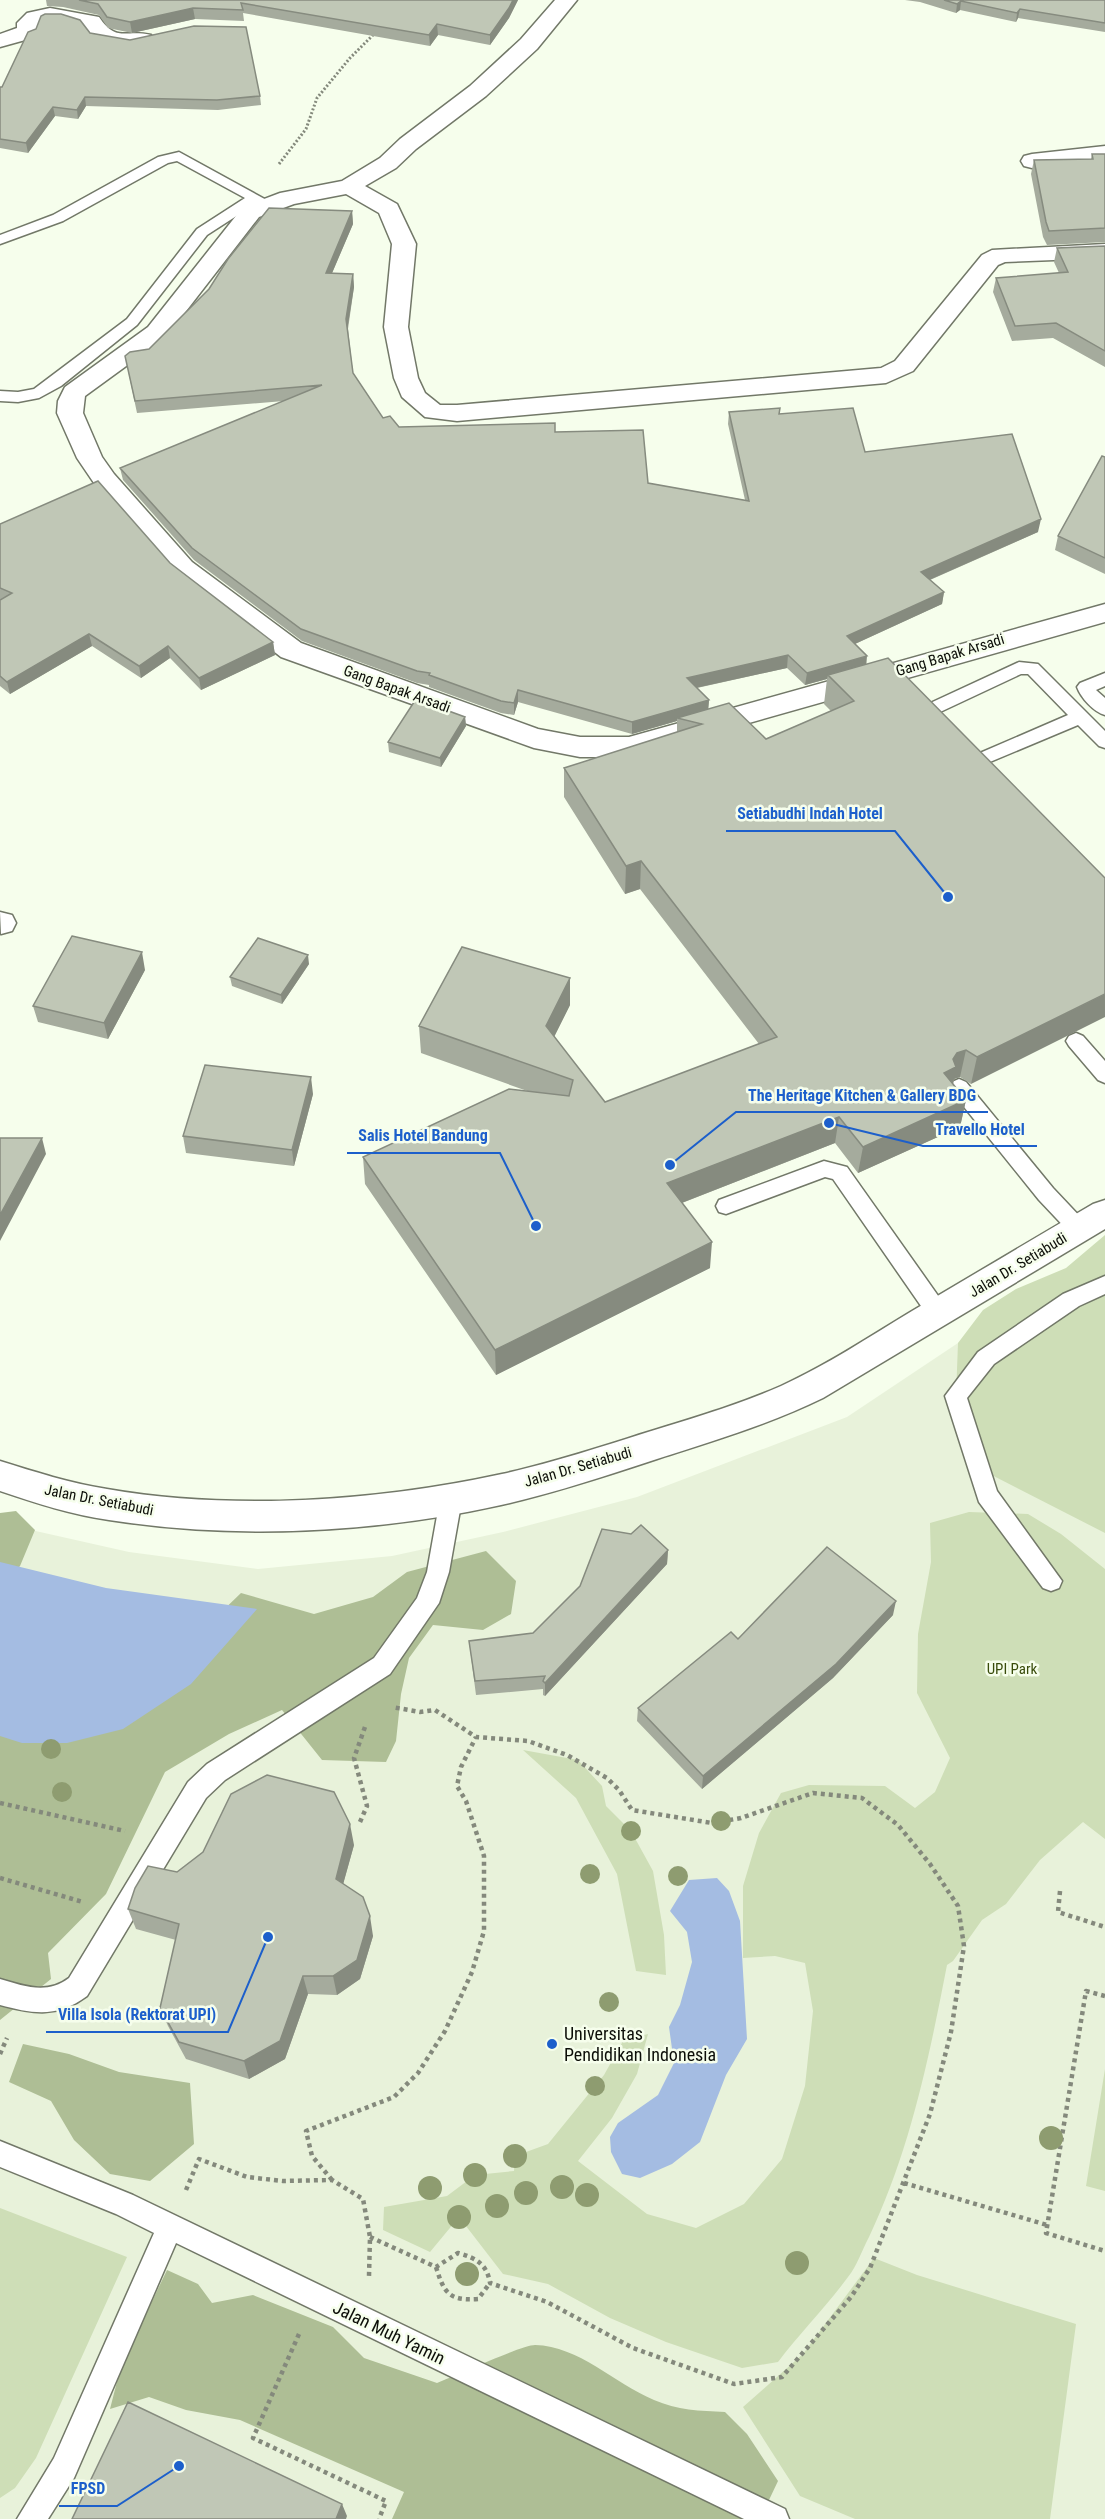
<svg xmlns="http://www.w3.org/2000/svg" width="1105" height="2519" viewBox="0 0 1105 2519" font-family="'Roboto Condensed',sans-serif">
  <rect width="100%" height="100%" fill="#f6feec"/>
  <path fill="#e8f2da" d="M1105,1258V2519H0V1523L129,1552L258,1569L392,1556L503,1532L637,1497L847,1417L958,1343Z"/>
  <path fill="#cedeb7" d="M1105,1235V1533L978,1468L956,1396L958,1343L983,1310L1016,1289L1066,1268Z
    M969,1512L1028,1514L1061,1534L1105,1569V1839L1083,1822L1040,1860L1006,1904L982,1920L953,1961L947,1965C929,2058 910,2151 869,2237C862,2250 857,2266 848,2277C826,2307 800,2333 778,2362L742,2368L666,2342L610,2318L548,2284L503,2274L459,2217L430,2252L383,2230L384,2207L447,2196L475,2175L514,2171L515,2156L548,2144L604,2075L623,2041L648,2034L637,2074L612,2118L578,2161L647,2214L696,2228L744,2204L782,2159L805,2086L813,2011L805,1963L775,1956L743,1958V1886L759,1833L781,1793L809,1785L885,1786L915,1808L935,1792L950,1758L917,1693L918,1634L931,1562L930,1523Z
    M523,1750L578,1760L602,1786L606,1806L631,1831L653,1871L664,1935L666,1975L636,1971L617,1874L576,1798Z
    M1105,2069V2191L1086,2186Z
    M0,2208L127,2257L36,2458L15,2488L0,2498Z
    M874,2258L917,2275L1076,2324L1050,2519H855L800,2496L743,2407L803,2354Z"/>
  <path fill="#aebe95" d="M16,1511L35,1530L20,1566L0,1588V1513Z
    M486,1551L516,1581L511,1614L483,1630L433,1625L409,1658L401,1694L396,1741L386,1762L322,1760L282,1710L229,1734L165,1772L106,1894L48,1953L51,1979L0,2020V1695L183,1649L241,1593L314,1614L373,1597L407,1572Z
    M23,2044L69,2054L119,2072L190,2083L194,2144L150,2181L110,2174L74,2140L51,2101L9,2082Z
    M167,2270L198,2284L212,2303L253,2295L333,2327L364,2358L437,2383C454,2376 522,2345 535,2345C579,2346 614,2383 654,2400C677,2410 700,2411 725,2412L747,2434L778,2481L760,2519H392L404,2492L240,2420L186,2410L149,2397L110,2409L121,2366Z"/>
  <path fill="#a4bce2" d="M0,1562L106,1588L257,1609L191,1684L123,1729L67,1743H22L0,1736Z
    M717,1878L729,1891L740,1921L747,2039L726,2075L700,2142L672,2164L640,2178L622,2174L611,2152L610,2137L618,2123L658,2095L674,2063L669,2027L680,2005L692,1962L687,1932L670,1911L689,1880Z"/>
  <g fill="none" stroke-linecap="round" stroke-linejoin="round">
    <g stroke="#727868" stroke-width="3">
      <path id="lane" d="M179,152L272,203L265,207L255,204L207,235L137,325L61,386L39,398L18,402L0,401V391L18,392L34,389L127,319L197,229L245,198L177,161L168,163L63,221L0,244V235L53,215L158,157Z
        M1019,662L1038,664L1105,731V748L1099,746L1078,725L985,764L979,766L973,764L970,760L973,756L1068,715L1028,674H1021L938,713H926L923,709L926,705Z
        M1105,673V686L1096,690L1105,698V715C1094,712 1081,698 1077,687L1080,683Z
        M1076,1033L1083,1036L1105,1061V1083L1098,1080L1069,1046L1066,1041L1069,1036Z
        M959,1079L966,1082L1053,1188L1086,1223L1089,1229L1086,1235L1079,1237L1072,1235L1039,1200L952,1092L949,1087L952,1082Z
        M824,1161L847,1167L946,1307L949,1313L946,1319L938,1322L930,1319L833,1179L825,1177L726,1214L719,1212L716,1206L719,1200Z
        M1105,1276V1294L1079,1306L994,1364L967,1398L997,1491L1062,1581L1059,1588L1051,1591L1043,1588L979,1502L945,1396L978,1352L1063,1294Z
        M451,1489L459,1492L462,1499L449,1572L439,1603L390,1674L225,1780L206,1798L87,1996C58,2018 33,2014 0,2005V1979C24,1986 47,1995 69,1978L188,1782L207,1764L374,1658L417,1598L427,1572L440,1499L443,1492Z
        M0,2141L133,2195L785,2509L789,2519H744L176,2243L74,2478L48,2519H17L54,2458L154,2233L116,2214L0,2167Z"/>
    </g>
    <g stroke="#727868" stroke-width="3">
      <path id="street" d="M555,0H577L537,49L486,96L416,149L396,168L365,186L397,204L416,244L408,327L418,378L425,393L440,405H457L881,368L895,361L982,255L992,250L1105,244V258L1005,262L998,265L913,371L886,383L457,421L425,417L402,397L394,378L384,327L392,244L379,213L346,194L294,204L259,217L166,337L85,396L83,413L102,457L114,474L192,562L301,643L538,729L580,737H629L1105,604V622L629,757H580L534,748L281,657L174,574L96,486L77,458L57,413L58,401L65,387L148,327L243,207L280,193L342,181L380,158L400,139L470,86L521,39Z
        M50,8L99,17C117,43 125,29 151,35L154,40L151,45C137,48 104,48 92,39C89,36 86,30 83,27L50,20L39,25V32L36,37L0,47V34L17,28V23L27,13Z
        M1105,146V160L1032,168L1024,166L1021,161L1024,156L1032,154Z
        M0,912L12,915L16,923L12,931L1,934Z"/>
    </g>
    <g stroke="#727868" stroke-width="3">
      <path id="primary" d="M1105,1200V1229L823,1398C770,1424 713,1441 657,1459C606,1476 554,1493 501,1505C374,1533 238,1540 109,1520C72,1515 36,1503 0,1491V1461C35,1472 70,1483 107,1489C233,1511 378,1501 502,1474C552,1463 600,1447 648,1432C693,1418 738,1405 781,1386C827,1365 869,1337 912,1311C973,1275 1033,1239 1093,1204Z"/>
    </g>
    <path stroke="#84897c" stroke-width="3" stroke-dasharray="2 2" stroke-linecap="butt" d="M279,164L306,129L317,98L350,58L375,33"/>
    <path stroke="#84897c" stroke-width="4.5" stroke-dasharray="4 4" stroke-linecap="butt" d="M0,1803L125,1831
      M360,1822L367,1806L354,1758L365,1727
      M0,1878L83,1902
      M1060,1891L1058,1912L1105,1927
      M1105,1996L1086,1991L1046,2233L1105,2251
      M0,2054L7,2038
      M332,2180L312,2156L306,2131L394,2097L418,2073L445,2031L472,1972L484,1931V1856L466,1801L457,1786L461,1767L476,1737
      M904,2183L1047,2225
      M186,2190L199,2159L247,2177L283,2181L332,2180L363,2199L370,2237L369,2276
      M370,2237L436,2267L458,2253C476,2258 487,2264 490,2283L547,2302L633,2348L734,2384L782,2377L851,2297L870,2268L930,2114L951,2032L964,1946L958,1906L930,1864L898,1825L862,1798L813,1793L741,1818L712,1823L632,1810L619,1790L607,1778L567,1755L528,1741L476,1737L435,1710L420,1712L392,1707
      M436,2267C444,2293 449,2301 478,2299L490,2283
      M299,2334L253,2438L386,2501L379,2519"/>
    <use href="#lane" fill="#fff" fill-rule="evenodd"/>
    <use href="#street" fill="#fff" fill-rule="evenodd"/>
    <use href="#primary" fill="#fff" fill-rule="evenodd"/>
  </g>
  <g fill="#8e9c70">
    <circle cx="51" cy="1749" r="10"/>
    <circle cx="62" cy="1792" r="10"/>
    <circle cx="721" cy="1821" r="10"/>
    <circle cx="631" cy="1831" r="10"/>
    <circle cx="590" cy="1874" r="10"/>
    <circle cx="678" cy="1876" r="10"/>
    <circle cx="609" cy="2002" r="10"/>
    <circle cx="595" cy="2086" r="10"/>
    <circle cx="1051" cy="2138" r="12"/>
    <circle cx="515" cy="2156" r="12"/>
    <circle cx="475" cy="2175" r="12"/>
    <circle cx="562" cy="2187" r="12"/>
    <circle cx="430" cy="2188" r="12"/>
    <circle cx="526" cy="2193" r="12"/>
    <circle cx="587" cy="2195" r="12"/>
    <circle cx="497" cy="2206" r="12"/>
    <circle cx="459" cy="2217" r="12"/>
    <circle cx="797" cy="2263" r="12"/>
    <circle cx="467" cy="2274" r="12"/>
  </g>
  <path fill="#a5ab9d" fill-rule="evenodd" d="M46,0H518L509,18L490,45L438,35L430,46L243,13L244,21L195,19L132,33L108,28L99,15L63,7L47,6Z
    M905,0H1105V32L1018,18L1016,22L960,10L956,13L920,2Z
    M90,33L260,96L261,105L218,110L86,106L78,119L55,116L28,153L0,148V87H2Z
    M1092,154H1105V242L1047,245L1043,237L1031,174L1034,160L1091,159Z
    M352,211L353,224L332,273L353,274L354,287L348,329L353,373L383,418L399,427L555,432L648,483L745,500L728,424L729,412L780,408V414L1038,532L930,580L944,592L942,604L855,644L866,665L1105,878L971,1084L960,1077L954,1079L953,1084L966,1100L960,1127L858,1173L835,1143L682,1203L710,1268L496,1375L365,1184L363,1157L530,1092L421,1053L419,1026L570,1005L554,1037L605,1102L759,1044L640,889L625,894L564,797V768L677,732V721L632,734L518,702L514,715L501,713L429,687V685L417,683L302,641L194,560L123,480L120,468L284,401L137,413L125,356L149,349ZM787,668L805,685L827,679L824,704L831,711L766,739L708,709L709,700L697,688Z
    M1105,246V367L1053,338L1012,341L993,292L996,278L1059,273L1054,262L1057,248Z
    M1105,457V574L1055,550L1058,536Z
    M0,524L170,563L273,642L275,655L201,690L170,658L141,678L92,646L10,694L0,686Z
    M465,717L466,726L441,767L389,752L388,742Z
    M309,964L282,1004L232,986L230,977Z
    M145,970L108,1039L38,1022L33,1006Z
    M313,1094L294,1166L186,1153L183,1136Z
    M668,1550L667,1564L545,1696L543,1695V1689L476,1695L469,1641L533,1633Z
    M893,1615L833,1678L702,1789L637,1721L638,1708L738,1639Z
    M354,1845L343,1884L373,1936L360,1979L337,1995L308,1994L285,2059L249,2079L186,2059L168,2026L160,2008L176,1940L136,1929L128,1909L177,1872Z"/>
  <path fill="#868b7f" d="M513,0H518L509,18L490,45V35Z
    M961,1L960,10L956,13L957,4Z
    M193,8L195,19L132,33L130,22Z
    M1020,9L1018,18L1016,22L1017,13Z
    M437,24L438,35L430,46L429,35Z
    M85,97L86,106L78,119L77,110Z
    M53,107L55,116L28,153L26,143Z
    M352,211L353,224L327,285L326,273Z
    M353,274L354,287L347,331L346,319Z
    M1041,519L1038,532L920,584L921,572Z
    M944,592L942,604L846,648L847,636Z
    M89,634L92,646L10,694L7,682Z
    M273,642L275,655L201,690L199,678Z
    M168,646L170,658L141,678L139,666Z
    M788,655L787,668L686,690L687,678Z
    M867,656L866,669L828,675L827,679L805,685L807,673Z
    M518,690V702L514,715V703Z
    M709,700L708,713L677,718V721L632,734V722Z
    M465,717L466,726L441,767L440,758Z
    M641,861L640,889L625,894L626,866Z
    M142,952L145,970L108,1039L104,1023Z
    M308,955L309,964L282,1004L281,995Z
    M570,978V1005L546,1053V1026Z
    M1105,994V1017L971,1084L977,1057Z
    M966,1050L960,1077L954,1079L951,1094L944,1073L957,1053Z
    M311,1077L313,1094L294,1166L292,1150Z
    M966,1100L960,1127L858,1173L863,1147Z
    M839,1117L835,1143L666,1209L667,1183Z
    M42,1138L46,1154L0,1241V1215Z
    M712,1242L710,1268L496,1375L495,1350Z
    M668,1550L667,1564L545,1696V1683Z
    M896,1601L893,1615L833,1678L702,1789L703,1776Z
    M350,1824L354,1845L339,1899L336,1879Z
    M370,1916L373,1936L360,1979L337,1995L333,1976Z
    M303,1976L308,1994L285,2059L249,2079L244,2061Z
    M342,2504L347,2516L346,2519H336Z"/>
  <path fill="#c0c7b6" stroke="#868b7f" stroke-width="1.5" d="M79,0H513L509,8L490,35L437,24L429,35L241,3L243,10L193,8L130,22L107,17L98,4Z
    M944,0H1105V23L1020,9L1017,13L961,1L957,4Z
    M45,14H61L80,20L90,33L130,40L194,26L246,27L260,96L217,100L85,97L77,110L53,107L26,143L0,139V87H2L28,32L36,29L41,16Z
    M1092,154H1105V228L1049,231L1046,222L1034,160L1093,159Z
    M269,208L352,211L326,273L353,274L346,319L353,373L383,418L390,416L399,427L555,423V432L643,430L648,483L749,501L729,412L780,408L779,414L853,408L865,452L1012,434L1041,519L921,572L944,592L847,636L867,656L807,673L788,655L687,678L709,700L632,722L518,690L514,703L501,701L429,675L430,673L417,671L301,629L192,548L120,468L322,385L135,401L125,356L130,352L149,349L209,289L228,259Z
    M1105,246V351L1056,323L1015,326L996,278L1068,272L1057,248Z
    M1102,456L1105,457V558L1058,536Z
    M98,481L170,563L273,642L199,678L168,646L139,666L89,634L7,682L0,676V600L12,593L0,588V524Z
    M888,658L1105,878V994L977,1057L966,1050L957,1053L953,1059L956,1067L944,1073L966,1100L863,1147L839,1117L667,1183L712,1242L495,1350L363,1157L509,1089L569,1096L573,1080L419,1026L462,947L570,978L546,1026L605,1102L777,1037L641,861L626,866L564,768L702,724L677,718L729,703L766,739L854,701L828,675Z
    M416,699L465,717L440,758L388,742Z
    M72,936L142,952L104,1023L33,1006Z
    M258,938L308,955L281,995L230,977Z
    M205,1065L311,1077L292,1150L183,1136Z
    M0,1138H42L0,1215Z
    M641,1525L668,1550L545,1683L543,1681L545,1676L475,1681L469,1641L533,1633L580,1586L602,1529L631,1534Z
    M827,1547L896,1601L836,1664L703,1776L638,1708L731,1632L738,1639Z
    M267,1775L334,1792L350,1824L336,1879L363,1897L370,1916L357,1960L333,1976H303L280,2041L244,2061L179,2042L160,2008L179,1924L128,1909L135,1888L148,1866L177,1872L203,1852L231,1794Z
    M128,2402L342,2504L336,2519H72Z"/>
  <circle fill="#1c5fcb" stroke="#f6feec" stroke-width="2" cx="552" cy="2044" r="6"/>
  <g text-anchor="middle" stroke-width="5" stroke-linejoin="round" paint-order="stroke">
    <g font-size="15" fill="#0c0e08" stroke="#f6feec">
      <text transform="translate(950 655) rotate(-17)" y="5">Gang Bapak Arsadi</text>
      <text transform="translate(397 689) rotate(20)" y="5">Gang Bapak Arsadi</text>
      <text transform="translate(1018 1265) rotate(-31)" y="5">Jalan Dr. Setiabudi</text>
      <text transform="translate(578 1467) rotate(-16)" y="5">Jalan Dr. Setiabudi</text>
      <text transform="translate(99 1500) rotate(11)" y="5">Jalan Dr. Setiabudi</text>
    </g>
    <g font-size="15" fill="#394c0b" stroke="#f6feec">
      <text x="1012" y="1674">UPI Park</text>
    </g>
    <g font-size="18" fill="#0c0e08" stroke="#f6feec" text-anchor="start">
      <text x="564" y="2040">Universitas<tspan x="564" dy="21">Pendidikan Indonesia</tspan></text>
    </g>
    <g font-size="18" fill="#0c0e08" stroke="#f6feec">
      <text transform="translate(389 2333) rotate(26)" y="6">Jalan Muh Yamin</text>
    </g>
  </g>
  <path fill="none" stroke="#1c5fcb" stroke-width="2" d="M948 897L895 831H726M670 1165L736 1112H988M829 1123L923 1146H1037M536 1226L500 1153H347M268 1937L228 2032H46M179 2466L117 2506H59"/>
  <g fill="#1c5fcb" stroke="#f6feec" stroke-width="2">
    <circle cx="948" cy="897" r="6"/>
    <circle cx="670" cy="1165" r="6"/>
    <circle cx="829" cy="1123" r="6"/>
    <circle cx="536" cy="1226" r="6"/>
    <circle cx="268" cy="1937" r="6"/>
    <circle cx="179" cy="2466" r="6"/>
  </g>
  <g font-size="16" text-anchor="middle" font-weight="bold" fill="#1c5fcb" stroke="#f6feec" stroke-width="5" stroke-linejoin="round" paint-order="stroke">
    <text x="810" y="819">Setiabudhi Indah Hotel</text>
    <text x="862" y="1101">The Heritage Kitchen &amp; Gallery BDG</text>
    <text x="980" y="1135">Travello Hotel</text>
    <text x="423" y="1141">Salis Hotel Bandung</text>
    <text x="137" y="2020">Villa Isola (Rektorat UPI)</text>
    <text x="88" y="2494">FPSD</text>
  </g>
</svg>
